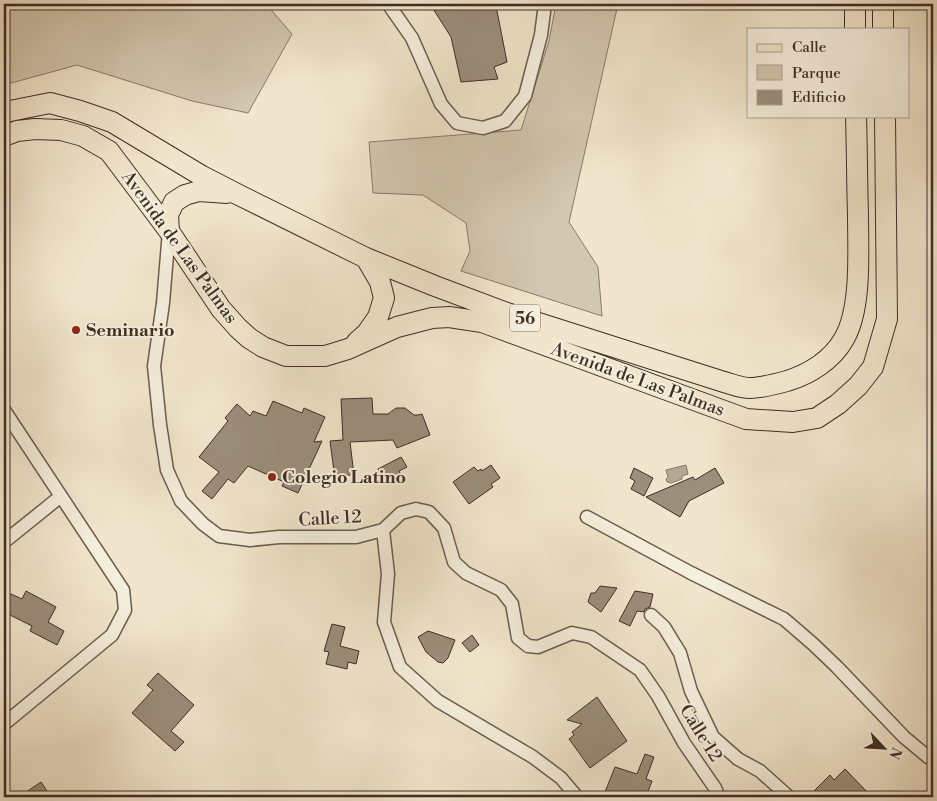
<svg xmlns="http://www.w3.org/2000/svg" width="937" height="801" viewBox="0 0 937 801" font-family="'Libre Bodoni',serif">
  <rect width="100%" height="100%" fill="#f1e6cd"/>
  <filter id="stains"><feTurbulence type="fractalNoise" baseFrequency=".004" numOctaves="4"/><feColorMatrix values="0 0 0 0 .2 0 0 0 0 .09 0 0 0 0 .02 0 0 0 .5 -.17"/></filter>
  <radialGradient id="worn" r=".72"><stop offset=".6" stop-color="#630" stop-opacity="0"/><stop offset="1" stop-color="#630" stop-opacity=".3"/></radialGradient>
  <path fill="#d2c7b0" stroke="#887b6a" d="M4,4H266L292,34L248,113L192,101L77,65L4,85Z
    M556,4H618L569,222L598,267L602,316L461,271L470,251L466,223L423,195L373,193L369,142L521,130L549,41Z"/>
  <path fill="#b4a894" stroke="#847867" d="M686,465L688,474L682,476V479L671,483L667,482L666,479L668,477L666,470Z"/>
  <path fill="#9b8e7c" stroke="#3d2f24" d="M430,4H492L497,11L507,62L494,67L498,79L461,82L451,37Z
    M372,398L373,414H388L396,408H405L414,415H418L422,414L430,435L397,448L393,440L350,442L354,475H346V478L335,479L330,441L343,440L341,399Z
    M273,401L302,413L304,408L325,417L314,442L322,441L298,493L282,486L284,482L248,466L234,483L228,479L212,499L202,491L219,472L199,457L228,421L225,418L237,404L250,416L253,411L266,416Z
    M401,457L407,467L399,471L401,475L385,483L378,469Z
    M491,465L500,478L491,484L493,487L469,504L453,482L474,467L478,471L481,469L482,471Z
    M634,468L653,478L644,496L631,489L635,481L630,478Z
    M715,468L724,483L689,501L680,517L646,497L693,477L695,480Z
    M600,586L617,588L601,612L588,602L591,593H595Z
    M26,591L56,607L48,622L64,631L57,645L30,631L32,626L4,612V592L10,595L11,594L22,599Z
    M635,591L653,594L650,607L645,609L644,612L637,611L630,626L619,621Z
    M332,624L345,627L340,646L359,651L356,664L348,662L347,669L326,664L329,652L324,651Z
    M428,631L455,640L448,658L443,663L438,662L426,652L418,637Z
    M472,635L479,645L470,652L462,643Z
    M158,673L194,705L171,731L184,742L175,751L132,713L153,690L147,685Z
    M597,697L627,741L590,768L569,739L574,735L572,732L582,724L567,720Z
    M645,754L654,757L646,779L652,781L646,797H603L615,767L637,774Z
    M845,769L872,797H820L814,791L830,775L834,780Z
    M41,782L51,797H19Z"/>
  <g fill="none" stroke-linecap="round" stroke-linejoin="round">
    <g stroke="#6a5d4e" stroke-width="15">
      <path id="minor" d="M391,8L412,38L441,104L457,123L483,128L505,121L525,96L541,35L545,4
        M169,231L163,303L154,366L160,425L167,470L181,501L203,524L219,536L250,540L279,537H356L383,530L401,513L416,509L429,512L444,528L454,562L466,573L501,590L512,604L518,638L528,646L538,647L572,633L591,637L640,670L658,696L684,743L715,788L719,797
        M4,410L123,590L125,610L112,635L4,724
        M587,517L691,573L784,619L813,644L837,667L904,737L928,757L933,759
        M383,530L388,574L384,622L400,667L438,701L533,757L561,778L577,797
        M4,542L61,496
        M651,615L664,627L680,653L691,691L713,737L738,759L760,771L789,797"/>
    </g>
    <g stroke="#3d2f24" stroke-width="22">
      <path id="primary" d="M855,4V29
        M883,4V29
        M4,113L10,111L50,103L80,111L112,122L202,176L237,194L366,258L435,286L507,313L724,382C732,384 741,388 750,388C761,388 776,384 787,381C810,374 832,360 844,339C862,308 858,251 858,215C857,182 857,149 856,116
        M4,136L17,131L35,129L61,130L83,136L109,151L169,231L221,309L238,328L249,338L263,347L286,356H325L348,349L397,327L432,318L449,317L482,322L746,419L793,422L817,418L838,404L858,386L873,367L887,319L885,116
        M169,231L168,215L174,202L185,195L199,191L227,193
        M357,342L367,333L378,317L384,298L380,282L366,258"/>
    </g>
    <use href="#minor" stroke="#f6efde" stroke-width="12"/>
    <use href="#primary" stroke="#f1e6cd" stroke-width="20"/>
  </g>
  <g fill="#8f2418" stroke="#f6efde" stroke-width="2">
    <circle cx="76" cy="330" r="5"/>
    <circle cx="272" cy="477" r="5"/>
  </g>
  <g text-anchor="middle" stroke-width="4" stroke-linejoin="round" paint-order="stroke">
    <rect fill="#f6efde" stroke="#74695c" stroke-width="1" x="510" y="304.5" width="30" height="27" rx="4"/>
    <g font-size="16" font-weight="bold" fill="#3d2f24">
      <text x="525" y="324">56</text>
    </g>
    <g font-size="18" fill="#3d2f24" stroke="#f6efde">
      <text transform="translate(180 247) rotate(54)" y="6">Avenida de Las Palmas</text>
      <text transform="translate(638 379) rotate(20)" y="6">Avenida de Las Palmas</text>
      <text transform="translate(330 518) rotate(-3)" y="6">Calle 12</text>
      <text transform="translate(701 733) rotate(58)" y="6">Calle 12</text>
    </g>
    <g font-size="18" font-weight="bold" fill="#3d2f24" stroke="#f6efde" text-anchor="start">
      <text x="86" y="336">Seminario</text>
      <text x="282" y="483">Colegio Latino</text>
    </g>
  </g>
  <rect width="937" height="801" fill="none" stroke="#f1e6cd" stroke-width="20"/>
  <rect x="5" y="5" width="927" height="791" fill="none" stroke="#3d2f24" stroke-width="2.5"/>
  <rect x="10" y="10" width="917" height="781" fill="none" stroke="#3d2f24"/>
  <rect x="747" y="28" width="162" height="90" fill="#f6efde" stroke="#aca294"/>
  <rect x="757" y="44" width="25" height="8" fill="#f1e6cd" stroke="#aca294"/>
  <text x="792" y="52" font-size="15" fill="#3d2f24">Calle</text>
  <rect x="757" y="65" width="25" height="15" fill="#d2c7b0" stroke="#aca294"/>
  <text x="792" y="78" font-size="15" fill="#3d2f24">Parque</text>
  <rect x="757" y="90" width="25" height="15" fill="#9b8e7c" stroke="#aca294"/>
  <text x="792" y="102" font-size="15" fill="#3d2f24">Edificio</text>
  <g transform="translate(884 748) rotate(115)" stroke="#f6efde" stroke-width="4" paint-order="stroke">
  <path d="M0-4L9 19L0 12L-9 19Z" fill="#3d2f24"/>
  <text y="-8" font-size="14" font-weight="bold" text-anchor="middle" fill="#3d2f24">N</text>
  </g>
  <rect width="100%" height="100%" filter="url(#stains)"/>
  <rect width="100%" height="100%" fill="url(#worn)"/>
</svg>
